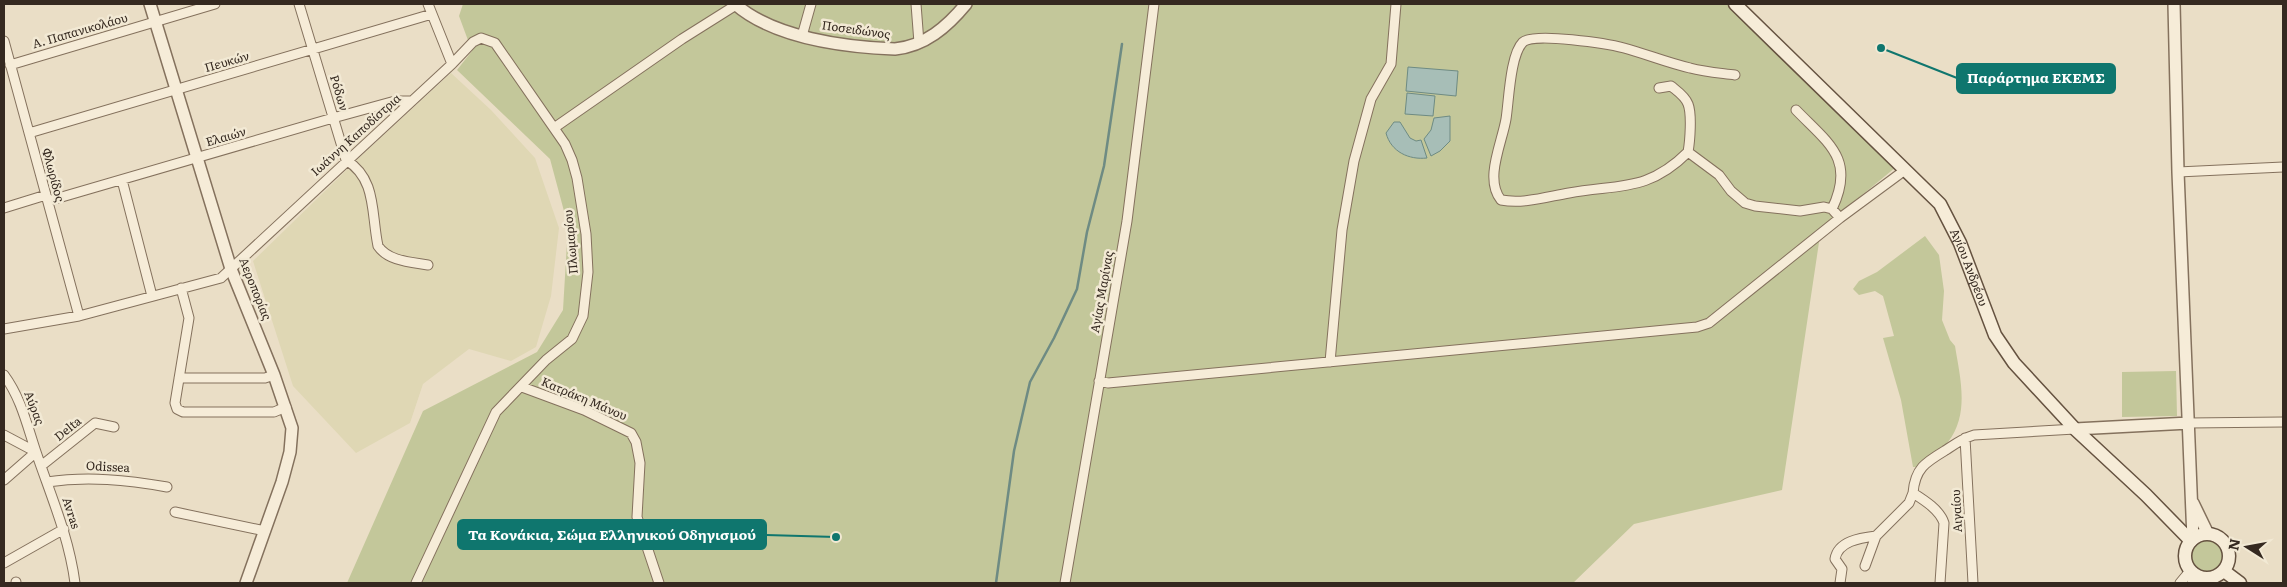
<svg xmlns="http://www.w3.org/2000/svg" width="2287" height="587" viewBox="0 0 2287 587" font-family="Literata,serif">
  <rect width="100%" height="100%" fill="#eadec6"/>
  <path fill="#dfd7b4" d="M451,73L491,110L535,158L559,228L551,296L536,347L511,361L469,349L423,384L410,423L356,453L293,386L253,261L361,156Z"/>
  <path fill="#c3c79a" d="M463,4H1729L1896,167L1821,229L1782,490L1634,524L1573,583H347L423,411L537,352L563,310L568,226L550,159L457,70L472,51L459,16Z
    M1925,236L1939,255L1944,291L1942,320L1950,340L1955,346C1960,377 1970,414 1948,442C1940,451 1927,459 1917,467H1913L1901,400L1883,338L1894,336L1883,296L1875,291L1859,295L1853,289L1859,281L1877,272Z
    M2176,371L2177,416L2122,417V372Z
    M2190 556a16 16 0 1 1 32 0a16 16 0 1 1-32 0Z"/>
  <path fill="#a7beb7" stroke="#6e8b83" d="M1408,67L1458,71L1456,96L1406,91Z
    M1407,93L1435,96L1433,116L1405,114Z
    M1450,116V141L1440,151L1431,156L1424,139L1431,130L1434,118Z
    M1394,122H1400L1410,138L1416,141L1421,140L1427,158C1409,160 1391,152 1386,133Z"/>
  <g fill="none" stroke-linecap="round" stroke-linejoin="round">
    <path stroke="#6e8b83" stroke-width="2.5" d="M996,583L1014,451L1030,382L1054,338L1077,289L1087,232L1104,166L1122,44"/>
    <g stroke="#84715d" stroke-width="11">
      <path id="minor" d="M299,4L346,160C377,179 371,213 378,246C388,261 410,262 428,265
        M916,4L919,43
        M802,36L811,4
        M4,41L79,316
        M10,65L215,4
        M1659,88L1671,86C1677,91 1685,96 1688,104C1692,114 1690,141 1688,152L1719,175L1731,191L1745,203L1755,206L1800,211L1824,207L1832,209L1840,218
        M1796,110C1828,143 1856,159 1832,209
        M554,128L682,39L736,5
        M29,133L432,14
        M1688,152C1648,192 1619,184 1569,193C1546,197 1524,204 1501,200C1484,179 1502,143 1506,119C1509,100 1510,55 1523,42C1534,32 1609,44 1624,48C1646,54 1668,63 1690,68C1705,72 1720,73 1735,75
        M2178,172L2283,167
        M122,180L152,296
        M48,201L333,118L395,101H412
        M4,208L46,195
        M181,288L189,318L175,403L177,409L183,412H274L286,407
        M4,329L79,316L221,278L452,64L428,4
        M1330,362L1342,230L1354,161L1371,99L1391,64L1396,4
        M4,375C21,398 27,425 36,452C51,496 69,537 75,583
        M179,378H265L274,375
        M1099,381L1108,383L1697,327L1709,323L1840,218L1905,170
        M522,387L584,410L631,433L636,442L640,463L637,517L659,583
        M2189,423L2283,422
        M4,435L36,452
        M1965,438L1973,583
        M41,466L95,423L114,427
        M4,480L36,452
        M47,482C88,476 127,480 167,487
        M175,512L265,531
        M4,563L64,529
        M1865,566L1876,536L1909,503L1913,493
        M16,583V582
        M416,583L496,412L546,360L572,339L583,316L588,272L586,234L577,178L572,160L565,144L495,43L481,38L473,42L452,64
        M1065,583L1127,221L1154,4
        M1840,583L1842,569L1835,559C1838,541 1860,538 1876,536
        M1940,583L1944,523C1940,510 1924,500 1913,493C1915,468 1926,462 1946,450C1955,444 1963,438 1974,435L2075,429
        M2180,583L2190,571"/>
    </g>
    <g stroke="#84715d" stroke-width="14">
      <path id="tertiary" d="M150,4L231,269L274,375L292,428L290,452L282,482L246,583
        M735,4C774,38 845,47 895,49C925,46 947,27 966,4
        M2174,4L2178,172L2193,539
        M2075,429L2189,423
        M2193,503L2208,534
        M2193,583V573
        M2206,583L2209,578"/>
    </g>
    <g stroke="#655240" stroke-width="15">
      <g id="secondary">
        <path id="s1" d="M1735,4L1940,204L1960,243L1995,335L2014,363L2075,429L2146,495L2191,541"/>
        <circle cx="2207" cy="556" r="22"/>
        <path d="M2224,571L2240,583"/>
      </g>
    </g>
    <use href="#minor" stroke="#f6ecd8" stroke-width="9"/>
    <use href="#tertiary" stroke="#f6ecd8" stroke-width="11"/>
    <use href="#secondary" stroke="#f6ecd8" stroke-width="12"/>
  </g>
  <g text-anchor="middle" stroke-width="5" stroke-linejoin="round" paint-order="stroke">
    <g font-size="12" fill="#352920" stroke="#f2e9d4">
      <text transform="translate(856 30) rotate(8)" y="4">Ποσειδώνος</text>
      <text transform="translate(80 31) rotate(-16)" y="4">Α. Παπανικολάου</text>
      <text transform="translate(227 62) rotate(-16)" y="4">Πευκών</text>
      <text transform="translate(339 93) rotate(73)" y="4">Ρόδων</text>
      <text transform="translate(356 135) rotate(-42)" y="4">Ιωάννη Καποδίστρια</text>
      <text transform="translate(226 137) rotate(-16)" y="4">Ελαιών</text>
      <text transform="translate(53 175) rotate(75)" y="4">Φλωρίδος</text>
      <text transform="translate(571 242) rotate(-95)" y="4">Πλωμαρίου</text>
      <text dy="4" stroke="none"><textPath href="#s1" startOffset="356">Αγίου Ανδρέου</textPath></text>
      <text transform="translate(255 289) rotate(68)" y="4">Αεροπορίας</text>
      <text transform="translate(1102 292) rotate(-80)" y="4">Αγίας Μαρίνας</text>
      <text transform="translate(584 399) rotate(23)" y="4">Κατράκη Μάνου</text>
      <text transform="translate(34 408) rotate(69)" y="4">Αύρας</text>
      <text transform="translate(68 429) rotate(-39)" y="4">Delta</text>
      <text transform="translate(108 467) rotate(3)" y="4">Odissea</text>
      <text transform="translate(1957 511) rotate(-93)" y="4">Αιγαίου</text>
      <text transform="translate(71 513) rotate(72)" y="4">Avras</text>
    </g>
  </g>
  <path fill="none" stroke="#0f766e" stroke-width="2" d="M1881 48L1957 78M836 537L766 535"/>
  <g fill="#0f766e" stroke="#f2e9d4" stroke-width="2">
    <circle cx="1881" cy="48" r="5"/>
    <circle cx="836" cy="537" r="5"/>
  </g>
  <g fill="#0f766e" stroke="#0f766e" stroke-width="2">
    <rect x="1957" y="64" width="158" height="29" rx="5"/>
    <rect x="458" y="520" width="308" height="29" rx="5"/>
  </g>
  <g font-size="14" text-anchor="middle" font-weight="bold" fill="#fff">
    <text x="2036" y="83">Παράρτημα ΕΚΕΜΣ</text>
    <text x="612" y="540">Τα Κονάκια, Σώμα Ελληνικού Οδηγισμού</text>
  </g>
  <rect width="2287" height="587" fill="none" stroke="#352920" stroke-width="10"/>
  <g transform="translate(2247 547) rotate(281)" stroke="#f2e9d4" stroke-width="4" paint-order="stroke">
  <path d="M0-4L9 19L0 12L-9 19Z" fill="#352920"/>
  <text y="-8" font-size="14" font-weight="bold" text-anchor="middle" fill="#352920">N</text>
  </g>
</svg>
